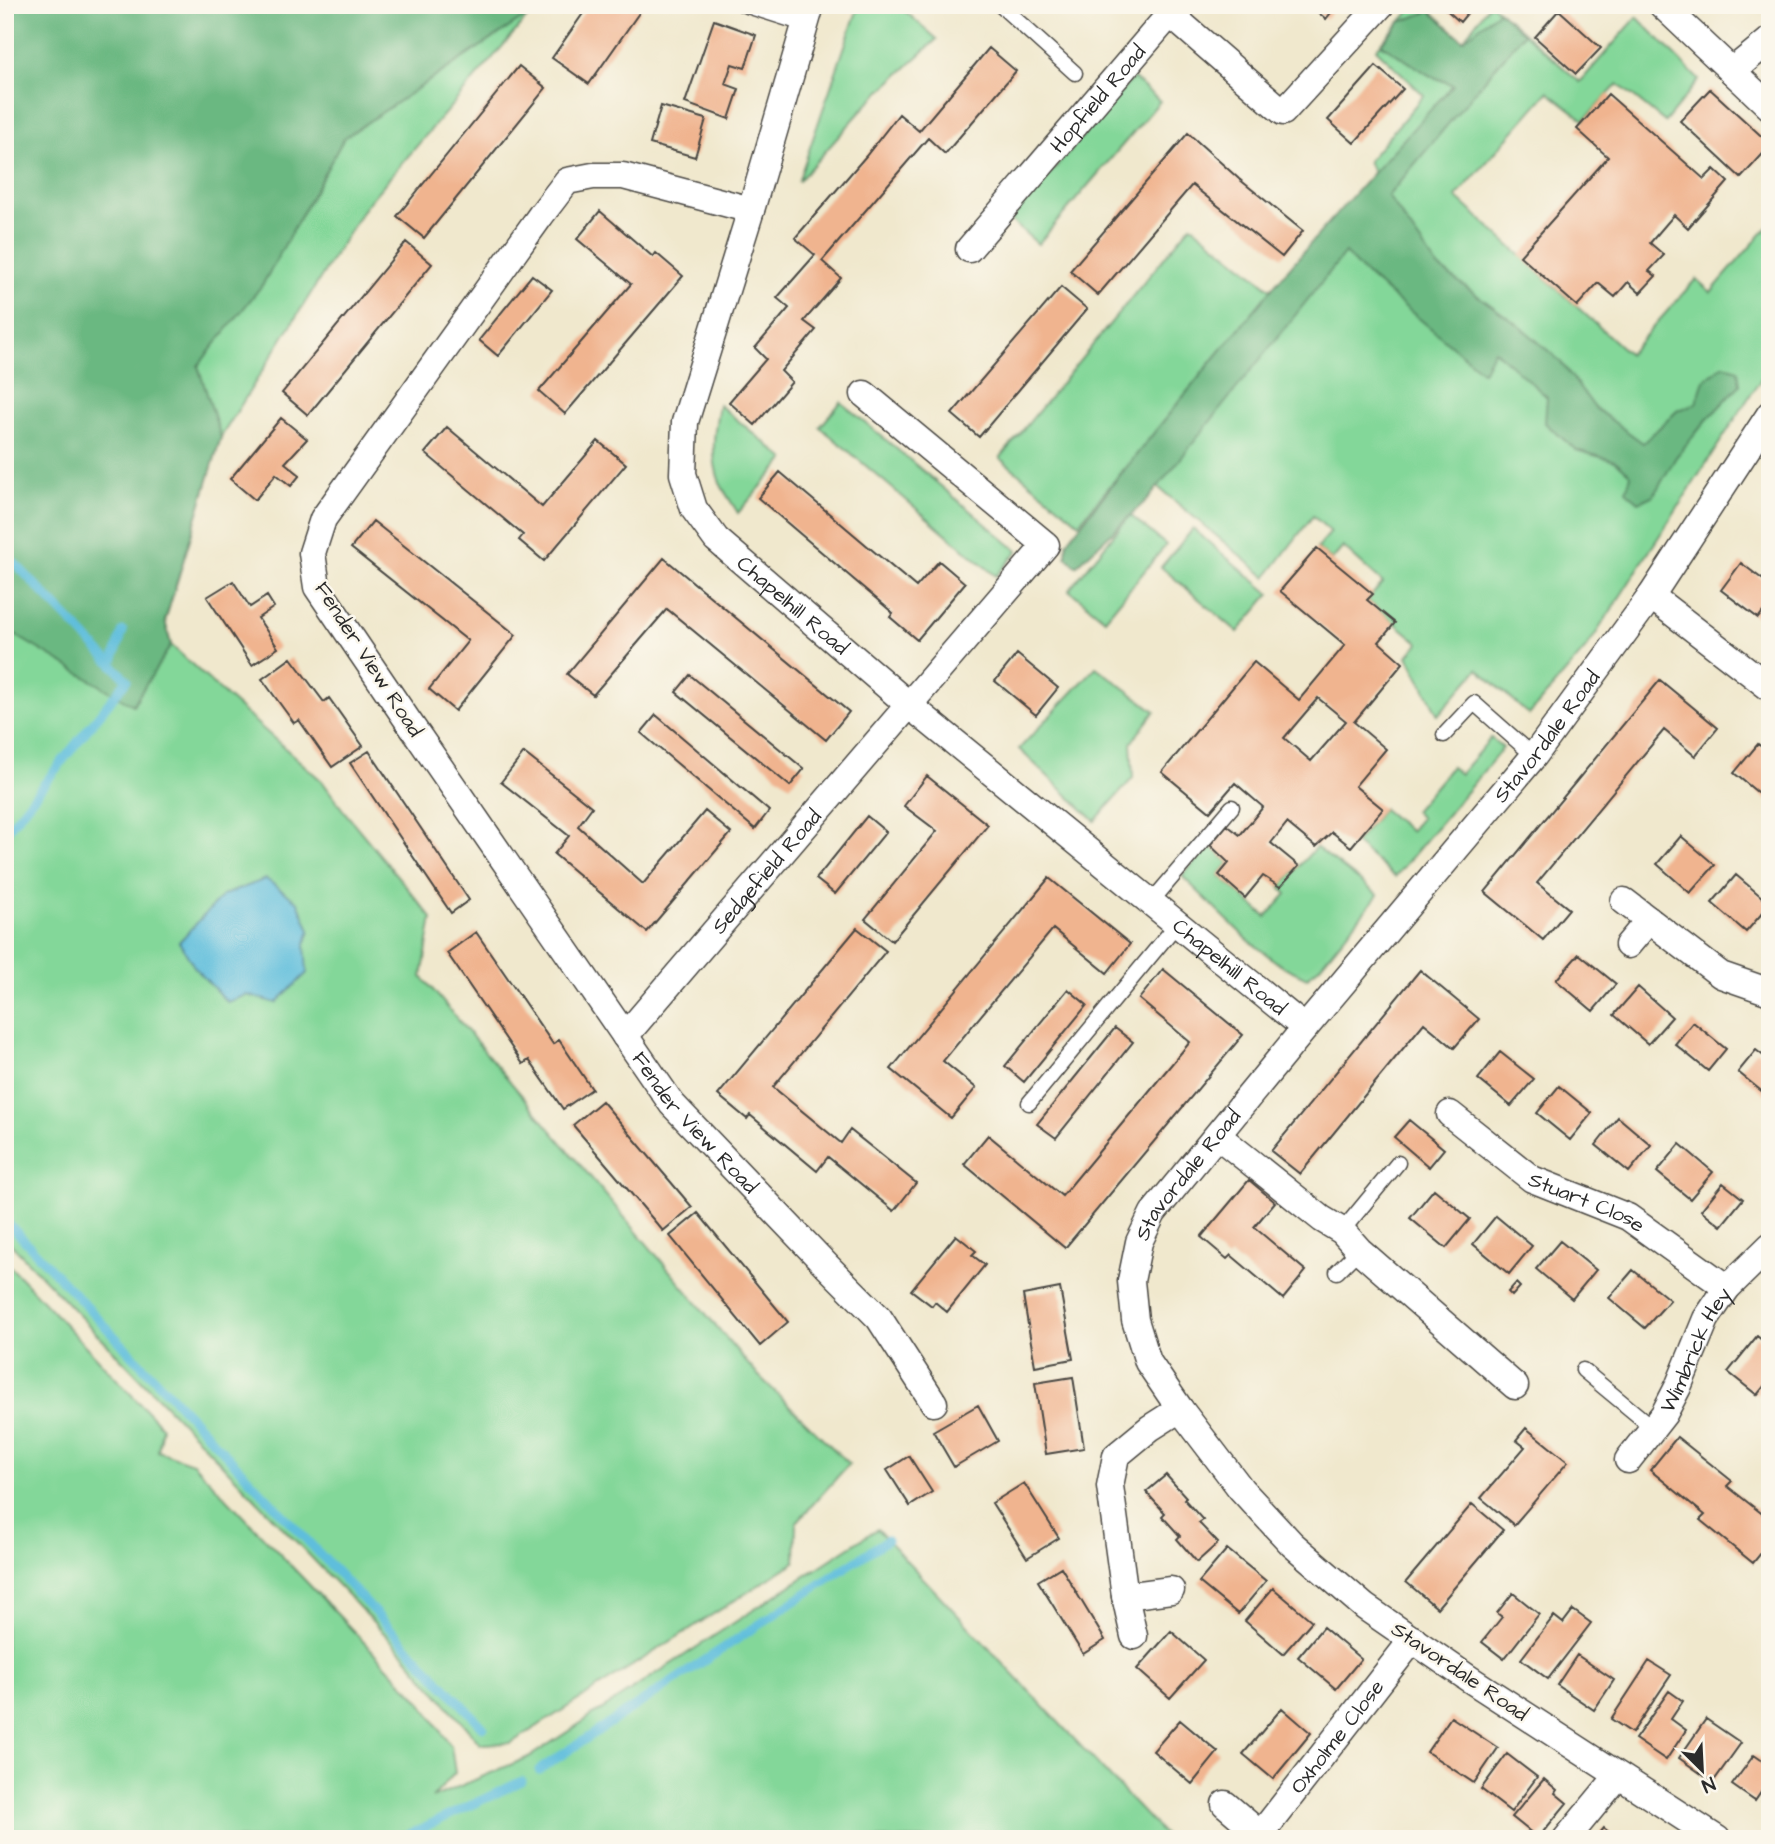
<svg xmlns="http://www.w3.org/2000/svg" width="1775" height="1844" viewBox="0 0 1775 1844" font-family="'Architects Daughter',sans-serif">
  <rect width="100%" height="100%" fill="#fbf7ec"/>
  <filter id="ink" filterUnits="userSpaceOnUse"><feTurbulence type="fractalNoise" baseFrequency=".0143" numOctaves="2"/><feDisplacementMap in="SourceGraphic" scale="14" xChannelSelector="R" yChannelSelector="G"/><feConvolveMatrix kernelMatrix="1 2 1 2 8 2 1 2 1" color-interpolation-filters="sRGB"/></filter>
  <filter id="wash" filterUnits="userSpaceOnUse"><feTurbulence type="fractalNoise" baseFrequency=".00686" numOctaves="4" result="noise"/><feDisplacementMap in="SourceGraphic" scale="28" xChannelSelector="R" yChannelSelector="G"/><feGaussianBlur stdDeviation="1.57" result="paint"/><feColorMatrix in="noise" values="0 0 0 0 0 0 0 0 0 0 0 0 0 0 0 0 0 1.4 0 .05"/><feComposite in="paint" operator="in"/></filter>
  <g filter="url(#wash)">
    <rect width="100%" height="100%" fill="#f0e8cd"/>
    <path fill="#83d799" stroke="#578162" stroke-width="2" d="M5,5H538L366,205L221,437L165,621L171,645L226,696L322,781L343,810L432,918L422,977L754,1371L849,1464L796,1523L795,1562L511,1743L480,1744L403,1653L5,1238Z
      M859,5H898L937,39L870,101L798,182Z
      M1415,5H1424L1463,40L1489,5H1492L1580,82L1637,17L1699,80L1665,122L1618,84L1584,120L1548,92L1456,197L1629,354L1696,279L1711,292L1770,224V365L1588,646L1529,715L1478,669L1438,715L1408,656L1419,643L1367,600L1383,583L1343,547L1332,560L1317,548L1331,532L1313,516L1266,577L1129,463L1079,523L1000,458L1191,225L1271,289L1373,173L1368,161L1424,95L1376,49Z
      M1133,78L1160,101L1038,244L1010,220Z
      M841,402L1018,551L996,576L820,427Z
      M719,405L785,459L738,513C732,503 725,493 720,483C710,457 714,431 719,405Z
      M1130,515L1166,545L1105,619L1069,590Z
      M1193,529L1270,594L1238,632L1161,567Z
      M1096,667L1155,711L1131,743L1133,778L1095,821L1019,749Z
      M1491,738L1503,748L1395,877L1355,843L1383,809L1410,831L1421,818L1414,811L1451,767L1460,774Z
      M1210,845L1229,863L1219,875L1266,917L1287,894L1280,887L1316,847L1378,895L1321,965L1307,978L1280,965L1247,939L1182,876Z
      M5,1261L162,1427L158,1451L193,1463L421,1702L451,1746L455,1773L432,1798L529,1757L877,1529L1168,1839H5Z"/>
    <path fill="#6ab881" stroke="#4a7256" stroke-width="2" d="M5,5H538L532,12L344,138L263,284L198,366L221,437L165,621L171,645L133,705L5,629Z
      M1430,11L1463,40L1499,11L1524,33L1388,196L1437,266L1521,327L1560,361L1595,408L1643,443L1678,410L1696,404L1704,380L1724,365L1738,370L1740,385L1705,422L1676,457L1654,495L1639,502L1626,491L1631,475L1615,461L1576,450L1545,423L1547,397L1494,350L1483,372L1361,270L1345,253L1149,498L1076,566L1066,556L1067,542C1133,458 1201,374 1270,291C1329,220 1391,153 1453,85L1429,75L1381,44L1400,22Z"/>
    <path fill="#5ebedc" stroke="#447484" stroke-width="2" d="M266,879L298,902L310,930L305,945L307,973L276,1003L247,995L227,1002L195,968L179,942L223,895Z"/>
    <g fill="none" stroke-linecap="round" stroke-linejoin="round">
      <path stroke="#5ebedc" stroke-width="9" d="M5,553L127,680L5,833
        M112,664L123,631
        M5,1220L483,1727
        M539,1770L887,1540
        M399,1839L522,1781"/>
    </g>
    <g id="blocks">
      <path fill="#f0b48f" fill-rule="evenodd" d="M589,5H634L641,10L589,84L552,58Z
        M1309,5H1337L1326,19Z
        M1441,5H1474L1460,22Z
        M1559,10L1601,48L1576,74L1535,37Z
        M714,20L756,35L745,68L732,64L725,84L739,89L729,119L685,103Z
        M989,48L1016,71L945,154L928,138L822,261L841,278L804,321L816,330L781,371L792,382L755,425L729,402L766,359L755,348L789,308L777,298L815,255L795,238L866,156L899,114L919,131Z
        M519,66L546,88L424,238L397,216Z
        M1376,66L1403,89L1354,143L1328,120Z
        M1710,89L1770,144V146L1741,178L1680,121Z
        M1608,94L1704,179L1714,169L1728,182L1688,228L1674,215L1650,243L1664,255L1649,271L1656,276L1640,293L1628,282L1615,297L1598,283L1577,306L1520,256L1608,157L1577,129Z
        M661,106L706,119L695,157L650,144Z
        M1188,133L1239,179L1303,231L1282,257L1192,185L1098,295L1070,271Z
        M600,211L653,257L656,253L683,276L565,414L539,391L631,284L577,239Z
        M406,242L432,264L308,415L282,393Z
        M532,275L552,290L498,356L479,340Z
        M1061,287L1087,309L979,437L952,414Z
        M281,418L307,439L285,463L300,475L291,486L276,474L255,500L230,479Z
        M447,427L542,507L598,441L626,464L544,561L519,540L523,535L425,453Z
        M780,472L916,587L939,561L965,583L917,640L890,617L893,613L758,498Z
        M373,521L516,635L455,711L429,689L468,641L351,548Z
        M1317,548L1373,594L1367,600L1395,623L1379,642L1403,663L1354,722L1386,749L1355,786L1383,809L1351,847L1332,832L1316,847L1287,823L1271,843L1299,866L1280,887L1263,876L1245,898L1219,875L1229,863L1210,845L1227,825L1240,835L1263,807L1235,783L1210,812L1162,772L1254,662L1299,700L1345,645L1280,591ZM1318,698L1346,721L1311,761L1284,738Z
        M664,558L849,712L826,740L667,609L593,695L567,674Z
        M1741,563L1770,585V603L1758,618L1721,590Z
        M233,581L250,607L267,596L274,607L258,618L278,648L252,665L207,597Z
        M1017,654L1058,688L1036,715L995,681Z
        M291,658L324,702L329,698L363,746L332,767L299,720L294,723L262,679Z
        M690,675L804,769L790,786L676,692Z
        M1660,680L1718,728L1695,756L1664,730L1537,883L1569,909L1543,940L1485,892Z
        M656,715L769,811L755,829L641,733Z
        M1758,744L1770,754V800L1768,801L1734,773Z
        M369,751L469,900L451,913L350,763Z
        M524,753L592,807L578,826L643,884L705,811L731,833L647,932L554,854L569,836L501,782Z
        M927,776L988,825L892,941L865,919L937,831L904,806Z
        M867,816L886,832L835,894L816,879Z
        M1681,836L1715,865L1690,893L1657,864Z
        M1736,875L1770,904L1746,932L1712,903Z
        M1049,878L1130,944L1107,973L1053,929L943,1061L976,1088L951,1118L891,1069Z
        M857,928L886,951L773,1087L841,1143L850,1130L916,1183L894,1211L828,1157L817,1171L750,1115L747,1119L718,1095Z
        M476,932L553,1044L559,1040L592,1089L563,1109L529,1060L523,1064L447,953Z
        M1579,954L1616,984L1593,1011L1556,980Z
        M1163,969L1243,1035L1065,1248L964,1164L988,1135L1062,1196L1190,1042L1139,999Z
        M1420,970L1479,1019L1454,1048L1424,1023L1300,1174L1271,1151Z
        M1638,987L1672,1017L1648,1044L1614,1015Z
        M1068,989L1087,1005L1024,1082L1005,1066Z
        M1693,1022L1726,1049L1708,1071L1675,1044Z
        M1115,1028L1133,1042L1056,1138L1037,1124Z
        M1756,1050L1770,1061V1098L1738,1072Z
        M1500,1052L1534,1079L1511,1106L1478,1079Z
        M1559,1086L1592,1113L1570,1140L1537,1113Z
        M602,1101L692,1207L663,1231L573,1125Z
        M1618,1117L1651,1145L1629,1172L1596,1145Z
        M1409,1120L1444,1149L1429,1167L1394,1137Z
        M1680,1144L1713,1172L1690,1199L1657,1172Z
        M1249,1180L1275,1202L1254,1227L1306,1271L1283,1299L1231,1255L1227,1259L1201,1237Z
        M1723,1183L1743,1199L1721,1226L1701,1210Z
        M1434,1189L1470,1219L1446,1248L1410,1218Z
        M698,1213L788,1322L760,1346L670,1236Z
        M1496,1216L1532,1246L1509,1274L1473,1244Z
        M956,1235L976,1251L972,1255L985,1265L947,1312L935,1302L932,1306L911,1290Z
        M1560,1241L1596,1270L1572,1299L1536,1269Z
        M1633,1270L1670,1300L1645,1328L1609,1298Z
        M1516,1283L1520,1287L1512,1296L1508,1292Z
        M1060,1288L1073,1359L1035,1366L1023,1295Z
        M1757,1336L1770,1347V1379L1757,1395L1728,1372Z
        M1073,1377L1084,1448L1046,1454L1035,1383Z
        M978,1405L998,1441L954,1467L933,1431Z
        M1526,1428L1568,1462L1514,1525L1481,1498L1525,1447L1516,1440Z
        M1677,1437L1732,1481L1727,1486L1770,1520V1542L1753,1563L1700,1520L1705,1515L1650,1470Z
        M909,1456L932,1492L910,1506L887,1470Z
        M1166,1475L1186,1497L1184,1499L1203,1520L1199,1523L1218,1543L1197,1562L1177,1539L1180,1536L1162,1516L1165,1513L1146,1492Z
        M1024,1483L1059,1538L1027,1558L992,1503Z
        M1472,1504L1503,1530L1437,1608L1406,1582Z
        M1227,1549L1266,1581L1238,1614L1199,1582Z
        M1061,1567L1105,1640L1083,1654L1038,1581Z
        M1273,1588L1312,1621L1283,1654L1245,1621Z
        M1513,1593L1539,1614L1504,1659L1482,1642L1502,1617L1497,1613Z
        M1573,1610L1591,1623L1548,1679L1521,1659L1554,1616L1563,1623Z
        M1323,1627L1361,1659L1336,1689L1298,1657Z
        M1171,1631L1204,1660L1170,1698L1137,1669Z
        M1577,1655L1614,1680L1594,1710L1557,1685Z
        M1649,1661L1671,1675L1632,1733L1611,1719Z
        M1669,1691L1683,1701L1671,1719L1686,1730L1666,1760L1635,1739Z
        M1282,1708L1311,1733L1273,1779L1243,1754Z
        M1451,1717L1498,1748L1474,1783L1427,1752Z
        M1706,1719L1741,1743L1713,1782L1679,1758Z
        M1180,1720L1218,1752L1192,1784L1153,1751Z
        M1507,1754L1537,1777L1511,1812L1481,1789Z
        M1754,1755L1770,1766V1779L1755,1801L1732,1785Z
        M1544,1779L1557,1790L1555,1793L1567,1803L1538,1838L1512,1817Z
        M1770,1789V1806L1762,1801Z
        M1604,1828L1616,1838L1620,1833L1627,1839H1595Z"/>
    </g>
  </g>
  <g filter="url(#ink)">
    <use href="#blocks" fill-opacity="0" stroke="#494743" stroke-width="2"/>
    <g fill="none" stroke-linecap="round" stroke-linejoin="round">
      <g stroke="#494743" stroke-width="17">
        <path id="service" d="M744,5L804,24
          M1000,5L1075,73
          M1444,735L1474,703L1534,756
          M1151,902L1232,807
          M1029,1103L1177,924
          M1342,1231L1398,1163
          M1337,1272L1359,1250
          M1583,1370L1653,1428"/>
      </g>
      <g stroke="#494743" stroke-width="29">
        <g id="minor">
          <path id="s1" d="M811,5L751,210L685,422L683,474L694,509L716,539L909,705L1305,1028"/>
          <path d="M1662,5L1770,107"/>
          <path d="M1732,71L1770,40"/>
          <path id="s2" d="M751,210L623,176H593L567,181L541,215L323,519L312,553L317,587L408,721L672,1104L828,1267L879,1318L934,1403"/>
          <path id="s3" d="M969,249L1170,14L1283,112L1381,5"/>
          <path d="M1651,596L1770,688"/>
          <path d="M1624,901L1721,975L1770,992"/>
          <path d="M1628,945L1649,920"/>
          <path id="s4" d="M625,1036L1046,545L864,394"/>
          <path id="s5" d="M1450,1114L1532,1179L1628,1217L1727,1288"/>
          <path d="M1218,1136L1322,1219L1342,1231L1359,1250L1515,1386"/>
          <path id="s6" d="M1628,1460L1664,1414L1678,1387L1706,1319L1727,1288L1770,1246"/>
          <path d="M1125,1596L1171,1590"/>
          <path d="M1134,1636L1125,1596L1110,1486L1116,1456L1150,1428L1180,1409"/>
          <path d="M1225,1804L1260,1834"/>
          <path id="s7" d="M1257,1839L1413,1639"/>
          <path d="M1566,1839L1618,1776"/>
          <path id="s8" d="M1717,1839L1468,1678L1365,1607L1292,1544L1241,1489L1180,1409L1148,1362L1135,1320L1131,1281L1139,1242L1153,1213L1305,1028L1534,756L1651,596L1770,414"/>
        </g>
      </g>
      <use href="#service" stroke="#fff" stroke-width="14"/>
      <use href="#minor" stroke="#fff" stroke-width="26"/>
    </g>
  </g>
  <g text-anchor="middle" stroke-width="5" stroke-linejoin="round" paint-order="stroke">
    <g font-size="21" fill="#2b2b2b" stroke="#fbf7ec">
      <text dy="7" stroke="none"><textPath href="#s3" startOffset="198">Hopfield Road</textPath></text>
      <text dy="7" stroke="none"><textPath href="#s1" startOffset="663">Chapelhill Road</textPath></text>
      <text transform="translate(369 659) rotate(57)" y="7">Fender View Road</text>
      <text dy="7" stroke="none"><textPath href="#s8" startOffset="1524">Stavordale Road</textPath></text>
      <text dy="7" stroke="none"><textPath href="#s4" startOffset="217">Sedgefield Road</textPath></text>
      <text dy="7" stroke="none"><textPath href="#s1" startOffset="1230">Chapelhill Road</textPath></text>
      <text dy="7" stroke="none"><textPath href="#s2" startOffset="1332">Fender View Road</textPath></text>
      <text dy="7" stroke="none"><textPath href="#s8" startOffset="957">Stavordale Road</textPath></text>
      <text dy="7" stroke="none"><textPath href="#s5" startOffset="164">Stuart Close</textPath></text>
      <text dy="7" stroke="none"><textPath href="#s6" startOffset="130">Wimbrick Hey</textPath></text>
      <text transform="translate(1460 1671) rotate(34)" y="7">Stavordale Road</text>
      <text dy="7" stroke="none"><textPath href="#s7" startOffset="130">Oxholme Close</textPath></text>
    </g>
  </g>
  <rect width="1775" height="1844" fill="none" stroke="#fbf7ec" stroke-width="28"/>
  <g transform="translate(1702 1770) rotate(156)" stroke="#fbf7ec" stroke-width="5" paint-order="stroke">
  <path d="M0-5L12 26L0 18L-12 26Z" fill="#2b2b2b"/>
  <text y="-10" font-size="19" font-weight="bold" text-anchor="middle" fill="#2b2b2b">N</text>
  </g>
</svg>
